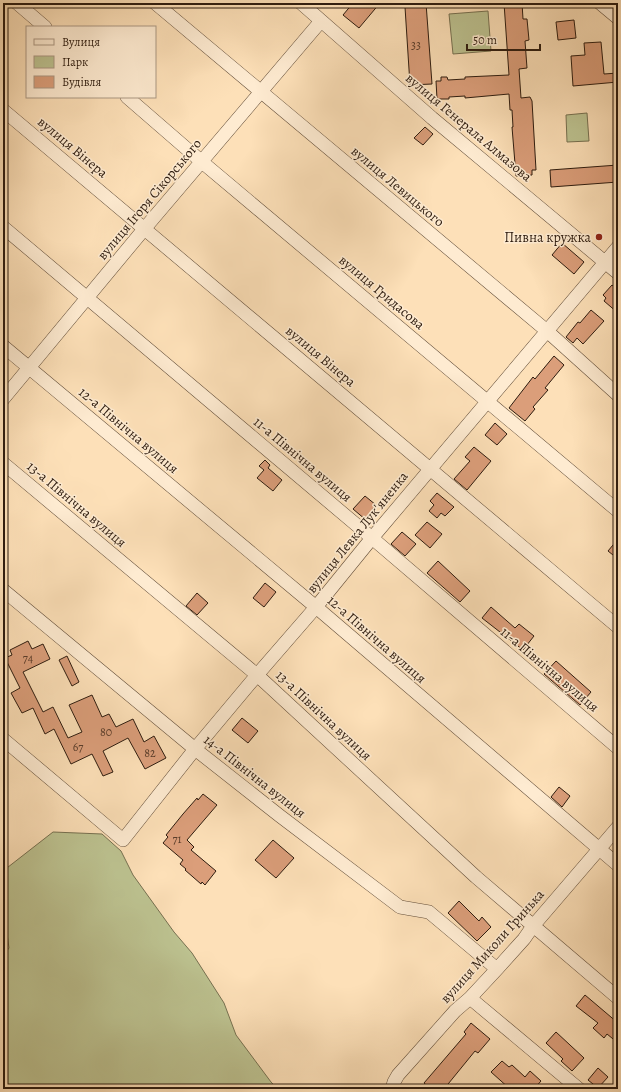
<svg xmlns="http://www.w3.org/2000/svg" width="621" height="1092" viewBox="0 0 621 1092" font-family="Alegreya,serif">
  <rect width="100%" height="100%" fill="#fde0b8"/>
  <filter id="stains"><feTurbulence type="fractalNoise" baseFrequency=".005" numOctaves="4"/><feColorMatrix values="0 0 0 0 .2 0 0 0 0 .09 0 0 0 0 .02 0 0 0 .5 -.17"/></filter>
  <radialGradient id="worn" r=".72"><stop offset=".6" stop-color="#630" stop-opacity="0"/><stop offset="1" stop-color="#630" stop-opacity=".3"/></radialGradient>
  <path fill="#bdc391" stroke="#767050" d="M488,11L491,51L453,54L449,14Z
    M587,113L589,141L567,142L566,115Z
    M53,832L102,834L121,851L133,875L174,932L192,953L224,1003L236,1035L271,1082L278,1089H3V956L9,948L6,926L3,913V871Z"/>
  <path fill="#db9e7a" stroke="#2e1c0f" d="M353,3H380L359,28L343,15Z
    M416,3H426L432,84L410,85L405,7H416Z
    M504,3H522L523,19H527L529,40L525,41L527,68L519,69L521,98L530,97L532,101L536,170H532V175L516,176L512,127H513L512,110H510L509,94L465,98V96L449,97V99H437L436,81H441V77H447L448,80L465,79V77L509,75Z
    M574,20L576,38L558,40L556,22Z
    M601,42L604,74L618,73V82L573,86L571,56L585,55L584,43Z
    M425,127L433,134L423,145L414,138Z
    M618,165V182L551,187L550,170Z
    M562,243L584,262L574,274L552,255Z
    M612,285L618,290V313L604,301L606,298L603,295Z
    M591,310L604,321L583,344L577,338L573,343L566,337L578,322L580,323Z
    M554,356L564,365L545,388L548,390L533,407L535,409L525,421L509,408L533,377L535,379Z
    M495,423L507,434L497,445L485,435Z
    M474,447L491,461L467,490L454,479L470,461L465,457Z
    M265,460L270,465L268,468L282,480L273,491L257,478L264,470L259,466Z
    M437,493L454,507L445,516L441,513L437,518L429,511L434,505L430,501Z
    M365,496L376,505L372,510L373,512L366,520L353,509Z
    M427,522L442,534L430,548L415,535Z
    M402,532L416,544L405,556L391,544Z
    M618,539V559L608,551Z
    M438,561L470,591L460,602L427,573Z
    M265,583L276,592L264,607L253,598Z
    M197,593L208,603L197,615L186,606Z
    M491,607L515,628L519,624L534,636L523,650L482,618Z
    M28,641L32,649L43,644L50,659L23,672L43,712L53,707L68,738L82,732L69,705L92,695L102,717L109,714L116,727L133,719L144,742L154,736L166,758L145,769L128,738L103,751L113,772L103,776L92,754L71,764L54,729L45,734L33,708L22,713L11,693L20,688L5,658L12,655L10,650Z
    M67,656L79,682L72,686L59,660Z
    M556,661L591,692L580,705L544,674Z
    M242,718L258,731L248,743L232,730Z
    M559,787L570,796L562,807L551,797Z
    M203,794L217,805L187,840L194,847L191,850L216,871L205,885L202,882L201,884L185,870L186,869L180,864L183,860L163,843L168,837L166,835L183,814L197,798L198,800Z
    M273,840L294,858L276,878L255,860Z
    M459,901L479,921L482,917L491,927L477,941L448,913Z
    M585,995L618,1023V1043L607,1034L604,1038L593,1028L598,1023L576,1006Z
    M471,1023L490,1039L478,1053L475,1051L444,1089H431L424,1083L466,1034L464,1032Z
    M556,1032L584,1058L572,1071L561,1061L563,1059L546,1043Z
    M502,1061L509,1067L512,1065L525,1077L530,1071L541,1081L534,1089H510L491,1072Z
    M598,1068L608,1077L598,1088L588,1080Z"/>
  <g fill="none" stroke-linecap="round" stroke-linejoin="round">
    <g stroke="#624d39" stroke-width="14">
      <path id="minor" d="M17,3L45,27
        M155,3L547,331L618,395
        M301,3L432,118L618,273
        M600,3L618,18
        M127,97L202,162L618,511
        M3,110L618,627
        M3,227L372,538L618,748
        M3,346L316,607L618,865
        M3,399L145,228L321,21
        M3,463L257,675L476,877L618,998
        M3,590L195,749L280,816L400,907L429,912L497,969
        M3,739L123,840L195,749L257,675L316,607L372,538L618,247
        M470,998L579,1089
        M392,1089L394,1082L398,1075L455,1011L470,998L497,969L524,939L533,926L618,827"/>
    </g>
    <use href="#minor" stroke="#feebd1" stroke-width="13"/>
  </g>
  <circle fill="#8f2418" stroke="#feebd1" stroke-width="1.5" cx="599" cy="237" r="4"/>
  <g text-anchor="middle" stroke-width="3" stroke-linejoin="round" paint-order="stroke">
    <g font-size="12" fill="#593c2a">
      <text x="416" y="49">33</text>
      <text x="28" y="662">74</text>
      <text x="106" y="736">80</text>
      <text x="78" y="751">67</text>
      <text x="150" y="757">82</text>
      <text x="177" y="843">71</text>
    </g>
    <g font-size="14" fill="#2e1c0f" stroke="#feebd1">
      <text transform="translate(469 127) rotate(40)" y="5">вулиця Генерала Алмазова</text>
      <text transform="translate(73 147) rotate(40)" y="5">вулиця Вінера</text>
      <text transform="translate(398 186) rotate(40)" y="5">вулиця Левицького</text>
      <text transform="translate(149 199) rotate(-50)" y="5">вулиця Ігоря Сікорського</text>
      <text transform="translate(382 292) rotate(40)" y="5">вулиця Гридасова</text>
      <text transform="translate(321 356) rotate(40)" y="5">вулиця Вінера</text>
      <text transform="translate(129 430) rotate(40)" y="5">12-а Північна вулиця</text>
      <text transform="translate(303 459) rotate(40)" y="5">11-а Північна вулиця</text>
      <text transform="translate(77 504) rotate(40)" y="5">13-а Північна вулиця</text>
      <text transform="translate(357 532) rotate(-51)" y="5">вулиця Левка Лук'яненка</text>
      <text transform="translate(377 639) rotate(41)" y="5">12-а Північна вулиця</text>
      <text transform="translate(550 669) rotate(40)" y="5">11-а Північна вулиця</text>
      <text transform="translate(324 715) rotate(43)" y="5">13-а Північна вулиця</text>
      <text transform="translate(255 776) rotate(38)" y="5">14-а Північна вулиця</text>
      <text transform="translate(492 946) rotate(-48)" y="5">вулиця Миколи Гринька</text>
    </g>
    <g font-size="14" fill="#2e1c0f" stroke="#feebd1" text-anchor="end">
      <text x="591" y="242">Пивна кружка</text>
    </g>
  </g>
  <rect width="621" height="1092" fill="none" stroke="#fde0b8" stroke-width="16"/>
  <rect x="4" y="4" width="613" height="1084" fill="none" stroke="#2e1c0f" stroke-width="2"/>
  <rect x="8" y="8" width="605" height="1076" fill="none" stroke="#2e1c0f"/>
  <rect x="26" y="26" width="130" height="72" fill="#feebd1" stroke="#ab9883"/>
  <rect x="34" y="39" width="20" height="6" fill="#feebd1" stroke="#ab9883"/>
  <text x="62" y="46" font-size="12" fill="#2e1c0f">Вулиця</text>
  <rect x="34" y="56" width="20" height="12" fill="#bdc391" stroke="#ab9883"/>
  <text x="62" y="66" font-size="12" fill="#2e1c0f">Парк</text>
  <rect x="34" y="76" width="20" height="12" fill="#db9e7a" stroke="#ab9883"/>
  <text x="62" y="86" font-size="12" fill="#2e1c0f">Будівля</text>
  <path d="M467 44v6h73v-6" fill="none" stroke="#2e1c0f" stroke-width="2"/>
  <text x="473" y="44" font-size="12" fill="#2e1c0f" stroke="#feebd1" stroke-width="3" paint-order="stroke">50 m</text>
  <rect width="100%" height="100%" filter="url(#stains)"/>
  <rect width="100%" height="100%" fill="url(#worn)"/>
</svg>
